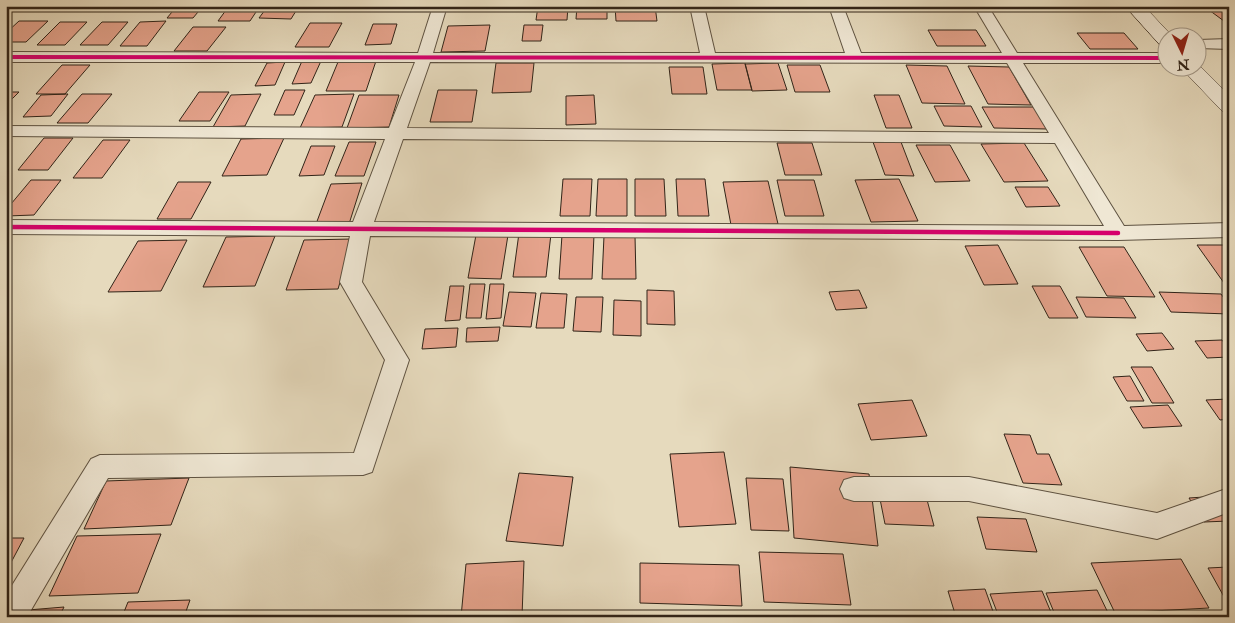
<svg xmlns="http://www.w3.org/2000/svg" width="1235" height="623" viewBox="0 0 1235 623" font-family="'IM FELL Double Pica',serif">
  <rect width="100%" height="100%" fill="#e6dabd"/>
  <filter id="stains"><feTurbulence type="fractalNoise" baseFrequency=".004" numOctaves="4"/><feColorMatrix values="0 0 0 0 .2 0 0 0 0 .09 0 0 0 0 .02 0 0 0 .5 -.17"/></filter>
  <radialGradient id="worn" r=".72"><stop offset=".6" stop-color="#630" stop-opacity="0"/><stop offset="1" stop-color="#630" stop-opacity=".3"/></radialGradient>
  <path fill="#e5a38c" stroke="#312418" d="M177,6H203L193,18H167Z
    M229,6H260L250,21H218Z
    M268,6H299L291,19L259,18Z
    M538,6H568L567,20H536Z
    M577,6H607V19H576Z
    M615,6H655L657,21H616Z
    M1229,9L1228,24L1209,10Z
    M19,21H48L26,42H6V33Z
    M166,21L147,46H120L140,22Z
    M60,22H87L65,45H37Z
    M102,22H128L108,45H80Z
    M310,23H342L329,47H295Z
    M373,24H397L391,44L365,45Z
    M490,25L485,51L441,52L448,26Z
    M524,25H543L541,41H522Z
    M193,27H226L207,51H174Z
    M928,30H976L986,46H937Z
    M1077,33H1124L1138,49H1090Z
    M302,61H321L311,83L292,84Z
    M376,61L366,91H326L338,62Z
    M285,62L275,85L255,86L267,63Z
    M496,63H534L531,92L492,93Z
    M745,63L752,90H717L712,64Z
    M778,63L787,90L752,91L745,64Z
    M62,65H90L65,94H36Z
    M787,65H820L830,92H795Z
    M906,65L947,66L965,104L922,103Z
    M968,66L1009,67L1031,105L988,104Z
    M669,67H703L707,94H672Z
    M285,90H305L294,115H274Z
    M438,90H477L472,122H430Z
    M6,92H19L6,105Z
    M199,92H229L210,121H179Z
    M68,94L51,116L23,117L41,95Z
    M82,94H112L88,123H57Z
    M261,94L245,126L213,127L231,95Z
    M354,94L342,127L300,128L315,95Z
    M359,95H399L389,127L347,128Z
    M594,95L596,124L566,125V96Z
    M874,95H899L912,128H886Z
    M934,106H971L982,127L944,126Z
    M982,107H1035L1048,129L994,128Z
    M44,138H73L48,170H18Z
    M284,138L267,175L222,176L241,139Z
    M103,140H130L102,178H73Z
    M349,142H376L364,176H335Z
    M873,142H901L914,176L885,175Z
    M777,143H812L822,175H785Z
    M1024,143L1048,181L1004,182L981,144Z
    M916,145H950L970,181L935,182Z
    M311,146H335L324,175L299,176Z
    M563,179H592L590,216H560Z
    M598,179H627V216H596Z
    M635,179H664L666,216H635Z
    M676,179H705L709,216H678Z
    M899,179L918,221L871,222L855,180Z
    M31,180H61L34,215L6,216V210Z
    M777,180H814L824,216H785Z
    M768,181L778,224L731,225L723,182Z
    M178,182H211L191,219H157Z
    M362,183L349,224H316L331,184Z
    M1015,187H1048L1060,206L1026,207Z
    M519,233L551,234L546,277H513Z
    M476,235H508L501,279L468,278Z
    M562,235H594L592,279H559Z
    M275,236L255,286L203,287L226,237Z
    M604,236H635L636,279H602Z
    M353,239L338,289L286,290L304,240Z
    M187,240L161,291L108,292L138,241Z
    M998,245L1018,284L984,285L965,246Z
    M1197,245H1229V290Z
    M1079,247H1124L1155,297L1107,296Z
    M470,284H485L481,318H466Z
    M490,284H504L501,318L486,319Z
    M450,286H464L460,320L445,321Z
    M1032,286H1060L1078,318H1049Z
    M647,290L674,291L675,325L647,324Z
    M859,290L867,308L836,310L829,292Z
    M509,292L536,293L531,327L503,326Z
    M1159,292L1221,294L1229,305V314L1171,312Z
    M541,293L567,294L564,328H536Z
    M576,297H603L601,332L573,331Z
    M1076,297L1124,298L1136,318L1086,317Z
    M614,300L641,301V336L613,335Z
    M500,327L498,341L466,342L467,328Z
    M458,328L456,347L422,349L425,329Z
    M1162,333L1174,349L1147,351L1136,334Z
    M1222,340L1229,349V357L1207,358L1195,341Z
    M1131,367H1152L1174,403H1152Z
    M1130,376L1144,401H1127L1113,377Z
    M1229,399V419L1220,420L1206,400Z
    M912,400L927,436L871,440L858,404Z
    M1168,405L1182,426L1143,428L1130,407Z
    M1004,434L1030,435L1037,454H1049L1062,485L1023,483Z
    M724,452L736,524L679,527L670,454Z
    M790,467L869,474L878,546L794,538Z
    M519,473L573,477L563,546L506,541Z
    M189,478L171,525L84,529L106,481Z
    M746,478L783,479L789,531L751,530Z
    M879,494L926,496L934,526L885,524Z
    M1219,496L1229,510V521L1204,522L1189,498Z
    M977,517L1026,519L1037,552L986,549Z
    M161,534L138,593L49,596L77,536Z
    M6,538H24L6,572Z
    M759,552L843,554L851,605L764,602Z
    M1181,559L1209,608L1115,613L1091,563Z
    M524,561L522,617H461L466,564Z
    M640,563L739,565L742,606L640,603Z
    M1228,567L1229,568L1228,604L1208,568Z
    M985,589L995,617H956L948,591Z
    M1097,590L1110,617H1056L1046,593Z
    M1042,591L1053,617H999L990,594Z
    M190,600L184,617H122L128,602Z
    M64,607L59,617H25L28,610Z
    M667,613V617H621V614Z
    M673,614H699L700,617H673Z"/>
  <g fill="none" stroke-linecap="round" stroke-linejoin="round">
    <g stroke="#5e5241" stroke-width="2">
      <path id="minor" d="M433,6H447L433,53H700L690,6H704L715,53H845L829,6H843L861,53H1002L974,6H988L1017,53H1168V63H1023L1124,226L1229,223V237L1118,240L370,236L362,282L409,360L372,472L363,475L108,478L27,617H6V595L91,459L100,455L354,453L385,360L340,282L350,236L6,234V220L353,222L385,139L6,136V126L389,128L415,62H6V52L418,53ZM430,62L1007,63L1049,133L407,128ZM403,139L1055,143L1104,226L374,222Z
        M1229,39V49L1198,48V40Z
        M854,477H969L1157,513L1229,488V512L1157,539L969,501H854L844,498L840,489L844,480Z"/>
    </g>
    <g stroke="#312418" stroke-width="1">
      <path id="secondary" d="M1125,6H1144L1174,38H1168V47L1161,46Z
        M1198,64L1229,95V113L1222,111L1181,68H1198Z"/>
    </g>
    <use href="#minor" fill="#efe7d4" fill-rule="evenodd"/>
    <use href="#secondary" fill="#efe7d4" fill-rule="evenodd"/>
    <g stroke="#efe7d4" stroke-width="6">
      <path id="cycleway-far1" d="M6,57L1168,58"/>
    </g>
    <g stroke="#efe7d4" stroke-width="8">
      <path id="cycleway" d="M6,227L1118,233"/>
    </g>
    <use href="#cycleway-far1" stroke="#d6006c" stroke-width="4"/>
    <use href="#cycleway" stroke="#d6006c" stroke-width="4.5"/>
  </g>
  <rect width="1235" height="623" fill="none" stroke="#e6dabd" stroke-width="25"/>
  <rect x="8" y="8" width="1220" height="608" fill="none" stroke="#312418" stroke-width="2.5"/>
  <rect x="12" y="12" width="1210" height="598" fill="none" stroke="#312418"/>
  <g transform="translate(1182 52) rotate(175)"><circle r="24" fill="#efe7d4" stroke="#a39989"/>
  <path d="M0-4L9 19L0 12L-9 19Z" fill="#8f2418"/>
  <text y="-8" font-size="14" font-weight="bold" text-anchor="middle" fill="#312418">N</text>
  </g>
  <rect width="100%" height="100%" filter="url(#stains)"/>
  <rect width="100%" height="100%" fill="url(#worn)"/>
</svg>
